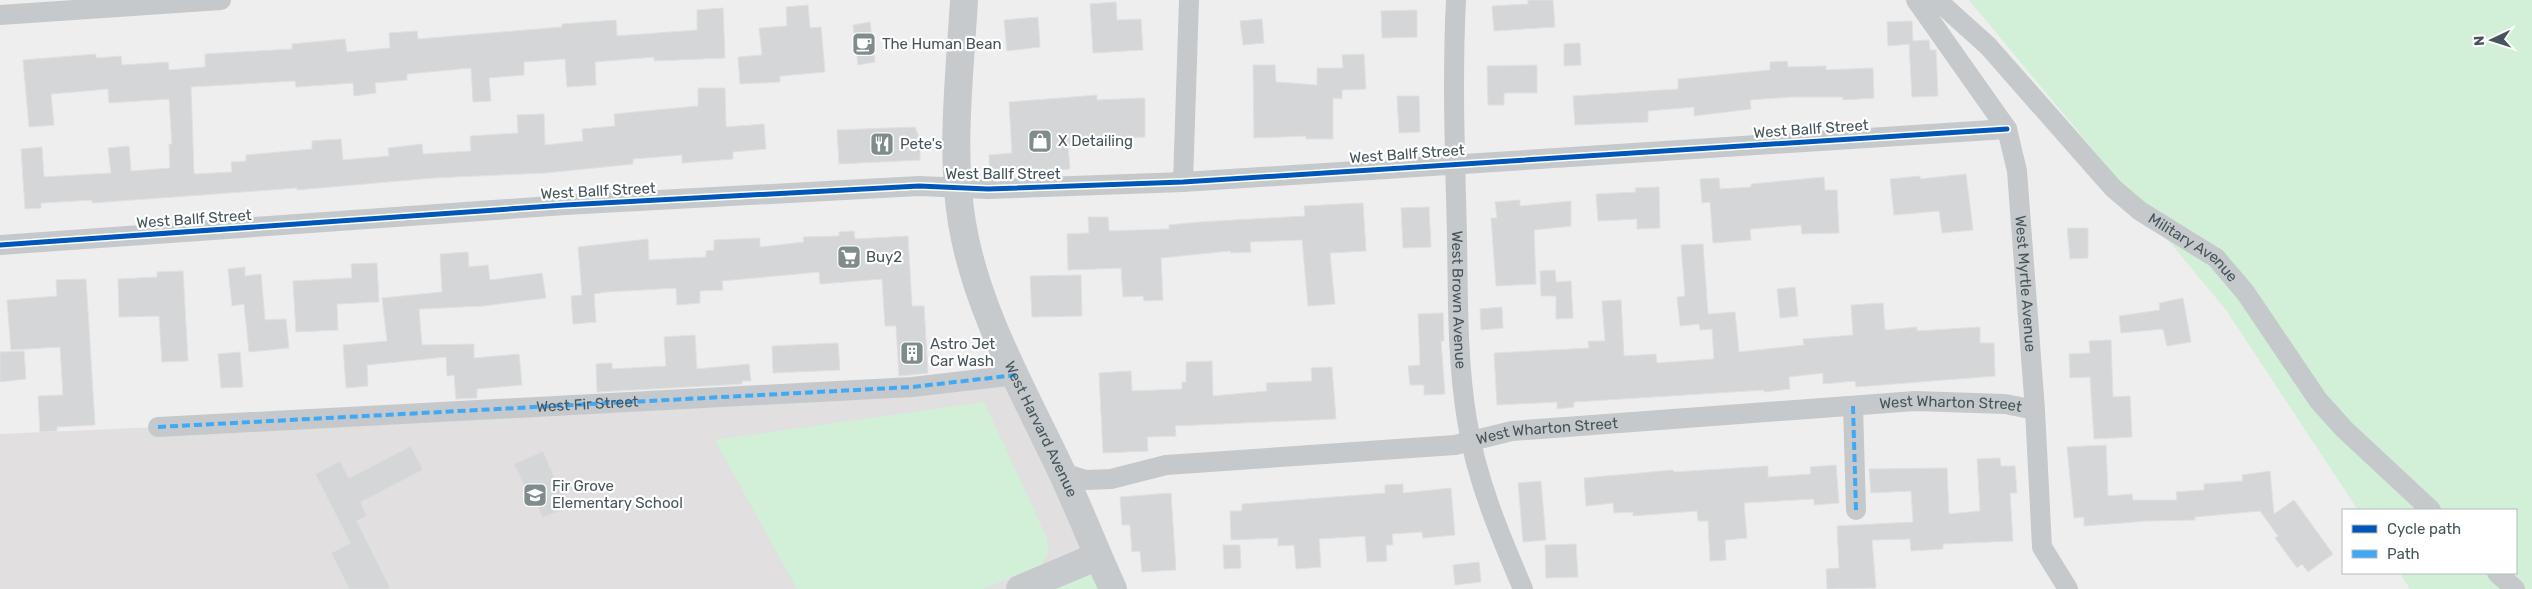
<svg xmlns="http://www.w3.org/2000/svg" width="2532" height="589" viewBox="0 0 2532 589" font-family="Rubik,sans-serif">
  <rect width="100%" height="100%" fill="#efeeee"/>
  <path fill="#e1dfe0" d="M1016,375L1098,556L1018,589H0V434L158,427Z"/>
  <path fill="#d1f0d7" d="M1969,0H2532V589H2410L2400,573H2516V510H2358L2226,310Z
    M984,402L1047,538L1048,553L1041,565L983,589H797L715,440Z
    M1098,556L1113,589H1017Z"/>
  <path fill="#d5d6d7" stroke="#e0e0e1" d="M1528,0H1553L1555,27L1494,31L1492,6L1528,4Z
    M1116,2L1117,20L1141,19L1143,50L1093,53L1090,4Z
    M808,5L810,28L821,27L825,72L780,76V82L740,84L738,57L762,55L759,28L787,26L786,7Z
    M723,8L725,58L654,61V57L595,62L596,85L567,87L565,59L524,62V75L489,78L491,101L473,102L471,68L407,74V80L375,83L376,93L354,96L353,83L296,87L295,81L191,87L194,174L232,172L231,162L246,161V155L312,149V141L341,139L343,160L389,156L388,148L422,144L423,154L471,151L470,136L518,133L517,115L544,114L545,145L583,141L582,129L615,126L614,114L698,106V88H725L726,127L764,124L766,149L733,152V159L682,163V155L633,159V164L546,173L433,178L297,190V188L92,203V200L41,203V208L25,209L21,149L42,147L44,177L111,173L108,148L129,146L131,171L170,168L169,144H172L169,99L109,103L108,89L51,94L54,125L29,127L23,60L96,54V58L121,56L122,65L168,62L169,70L205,67V54L292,49V44L345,39L347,52L390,48L389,33L417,31L418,39L562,27V24L616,20L617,36L697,30V10Z
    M1417,10V37L1382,38L1381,11Z
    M1038,17L1040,47L1007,51L1004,20Z
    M1262,19L1264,43L1243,45L1240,21Z
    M1912,21L1913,41L1929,40L1930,50H1936L1938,96L1912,97L1909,44L1888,46L1887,22Z
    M870,22L875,62L858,65L853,25Z
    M1580,43L1581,65L1564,66V44Z
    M1364,54L1366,89L1342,90V99L1333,98V139H1306V136L1254,138L1253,65H1275L1276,82L1317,85V68H1343L1342,55Z
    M1787,61L1788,67L1826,66V70L1873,68L1874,98L1843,100V97H1792L1750,100L1751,109L1694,116V107L1648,111V122L1575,125L1573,96L1678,89V79L1770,70V62Z
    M1537,65V93H1504V105H1488L1487,66Z
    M1097,95V100L1145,98V137L1098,138V145H1068L1070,169L990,175L989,155L1012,153L1009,102Z
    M1397,96H1419L1420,132L1399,133Z
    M915,127L920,140V160L839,164L837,130Z
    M1966,174L1973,230L1942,233L1939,211L1894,215L1890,179L1920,176V179Z
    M1824,177L1825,190H1837L1839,233L1802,234L1801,225L1750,229L1751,240L1713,243L1710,202L1702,203L1700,179L1719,178L1720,189L1751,187V184Z
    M1659,187L1660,228L1637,229V219L1598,221L1596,194L1636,192L1635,188Z
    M1520,200V206L1571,201V226L1534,230L1536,284L1496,286L1491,218H1497L1495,202Z
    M1363,203L1366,251L1330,253L1335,304L1308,306L1302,240L1250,242L1251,252L1231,253L1230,251L1161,258L1163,300L1144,301L1143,296L1123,297L1121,268L1068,270L1067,234L1089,233L1088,217H1108L1109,231L1169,229V225L1199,222L1305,216L1304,206Z
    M1429,207L1431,247L1403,248L1401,208Z
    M2067,228H2088V258L2070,259Z
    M854,231L855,239L908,236L912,306H924L928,373L899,376L896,326H885L882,279L820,284L819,272L722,281L723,290L700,291V303L677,305L676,288L606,292L594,294L596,322L573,324L571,296L582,295L578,247L648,239L649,260L706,257V251L714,250V240L760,238V247L804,242L803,237L839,236V232Z
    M1703,244L1708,314L1735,312L1739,352L1804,345L1803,339L1853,335L1851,305L1883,303L1885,330L1917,327V331L1980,327V343H1994L1995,376L1856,387L1855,381L1823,384V373L1789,377L1790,389L1764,392V390L1574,402V407L1557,409V402L1497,405L1494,353L1589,348L1588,341H1605L1602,301L1621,300L1624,356L1656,354L1657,363L1714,359L1712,329L1700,330L1699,324L1680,326L1677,297L1685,296L1681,245Z
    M468,252L469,267L488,265L490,280L542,273L546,298L483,306L419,309L422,345L474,344V358L519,354L522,385L477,389V398L456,399L454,375L447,376L446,357L367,365L368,386L346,388L343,345L387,341L382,298L442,292L440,254Z
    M377,263L379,302L337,304L338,330L296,332L293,281L352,278L351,264Z
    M245,267V276L261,274L265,320L286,319L289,348L249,352L244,304L232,306L228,269Z
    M1555,270L1556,282L1571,281L1573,318L1556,319V296H1541L1540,271Z
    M183,271L188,361L162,362L159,316L119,317L118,279L157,277V272Z
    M1081,275L1082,316L1032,317L1030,276Z
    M86,279L95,425L57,427V431L40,432L38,396L63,395L60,347L11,350L7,300L57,296L56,280Z
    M1795,287L1798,316L1780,318L1777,289Z
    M2183,298L2191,342L2167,346L2163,329L2121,333L2119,316L2160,310L2159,303Z
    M1502,307L1503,328L1481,330L1480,309Z
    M1443,313L1444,341H1441L1445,394L1424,395V385H1410L1408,366L1420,365L1418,314Z
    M695,335L697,369L749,364L751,381H742V384L597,392L596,364L612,363V369L666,366L664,337Z
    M2111,340L2113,397L2130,396L2132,437L2094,439L2090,377L2070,378L2069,354L2090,353L2089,341Z
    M838,343L840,370L773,373L772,346Z
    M24,351L26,379L0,382V352Z
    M240,352L243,387L221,388L218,354Z
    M1212,361L1213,396L1267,391L1266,383L1312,381L1311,368L1332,367L1336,419L1175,426L1176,436L1147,437L1148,451L1103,453L1099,373L1131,371L1132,391L1182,389V382H1186V362Z
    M2106,445L2108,496L2132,494L2133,500H2177L2176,492L2204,490V484L2243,481L2242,475L2270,471L2274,514L2294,500L2333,554L2308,572L2302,564L2297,568L2275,538L2278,536L2260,511L2195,517V520L2146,521L2084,526V517L2074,518L2067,447Z
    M411,446L423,470L361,502L367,516L357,521L391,589H349L331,553L350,543L315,474L340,461L349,478Z
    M543,451L558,485L561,484L570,507L542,518L530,488L526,490L514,464Z
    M2000,458L2001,466H2015L2017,493H2010L2013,541L1943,544V549L1911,551L1910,539L1872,540L1876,588L1827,589L1826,569L1839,568L1837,526L1913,522L1911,491L1871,493L1869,469L1947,468L1949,514L1980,511L1977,459Z
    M1836,465L1839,503L1814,505V499L1744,503L1747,538L1725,540L1726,560L1710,561L1708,521H1698L1697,511L1633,516V512L1614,513L1613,503L1586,506L1584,478L1673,470L1674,472L1768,466V477L1811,474L1810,467Z
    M1541,481L1546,540L1523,542L1518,483Z
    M1403,484V493L1451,488L1455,535L1423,538L1422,532L1392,534L1393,545H1386L1387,561L1367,562L1365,536L1319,539L1321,567L1296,569L1294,545L1278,546V538L1231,540L1230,511H1242V504L1385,493V485Z
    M1171,493L1176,570L1142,572L1140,551L1132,552L1130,525H1122L1120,497Z
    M1576,544L1578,577L1546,578L1545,545Z
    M1223,545H1240L1241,568L1224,569Z
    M1479,562L1481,582L1455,585L1453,565Z"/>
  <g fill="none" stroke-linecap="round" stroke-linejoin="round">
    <g stroke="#c5c9cb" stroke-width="20">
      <path id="s1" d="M1456,0C1452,78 1455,156 1457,235C1458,296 1457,360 1467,420C1476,479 1500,535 1523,589"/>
      <path id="s2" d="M1916,0L2007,129L2017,171L2035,410L2042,547L2068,589"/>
      <path id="s3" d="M1937,0L1988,46L2113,188L2140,211L2216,258L2245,292L2318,400L2344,429L2431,510"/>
      <path d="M0,15L221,0"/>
      <path d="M1183,182L1189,0"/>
      <path d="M0,245L565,205L919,186L988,189L1183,182L2007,129"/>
      <path d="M1853,406L1856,510"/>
      <path id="s4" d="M158,427L912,387L1016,375"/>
      <path id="s5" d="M1063,473L1086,480L1111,479L1166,465L1455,445L1512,431L1915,401L2005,404L2035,410"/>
      <path d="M2497,573L2515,589"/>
    </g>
    <g stroke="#c6cacd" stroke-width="28">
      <path id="s6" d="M964,0C960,73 950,150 962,223C976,308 1022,388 1058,464C1078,505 1094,548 1113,589"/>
      <path d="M1020,589L1098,556"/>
    </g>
    <path stroke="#3fa9f5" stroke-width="4" stroke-dasharray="8 4" stroke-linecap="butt" d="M1853,406L1856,510
      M158,427L912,387L1016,375"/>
    <g stroke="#fff" stroke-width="8">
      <path id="cycleway" d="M0,245L565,205L919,186L988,189L1183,182L2007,129"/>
    </g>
    <use href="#cycleway" stroke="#0057b8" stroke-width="5"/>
  </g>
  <defs>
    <g id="cafe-square" transform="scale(1.25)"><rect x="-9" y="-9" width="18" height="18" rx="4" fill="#808b8e" stroke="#fff"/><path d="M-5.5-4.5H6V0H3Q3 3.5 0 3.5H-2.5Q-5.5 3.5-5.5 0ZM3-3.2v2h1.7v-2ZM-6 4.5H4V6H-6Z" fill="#fff"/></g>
    <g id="shop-square" transform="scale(1.25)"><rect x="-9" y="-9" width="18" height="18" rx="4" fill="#808b8e" stroke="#fff"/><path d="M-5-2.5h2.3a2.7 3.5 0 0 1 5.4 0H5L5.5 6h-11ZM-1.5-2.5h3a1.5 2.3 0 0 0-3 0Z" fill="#fff"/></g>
    <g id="restaurant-square" transform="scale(1.25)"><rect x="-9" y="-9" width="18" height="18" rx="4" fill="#808b8e" stroke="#fff"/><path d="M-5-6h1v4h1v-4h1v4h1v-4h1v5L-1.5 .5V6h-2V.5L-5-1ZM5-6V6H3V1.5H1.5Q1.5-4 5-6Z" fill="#fff"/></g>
    <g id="supermarket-square" transform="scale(1.25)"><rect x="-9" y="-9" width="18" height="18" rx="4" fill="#808b8e" stroke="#fff"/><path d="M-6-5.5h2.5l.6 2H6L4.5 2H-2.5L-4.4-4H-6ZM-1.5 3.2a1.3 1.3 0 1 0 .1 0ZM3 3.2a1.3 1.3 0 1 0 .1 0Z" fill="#fff"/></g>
    <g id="building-square" transform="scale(1.25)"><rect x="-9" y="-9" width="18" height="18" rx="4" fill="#808b8e" stroke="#fff"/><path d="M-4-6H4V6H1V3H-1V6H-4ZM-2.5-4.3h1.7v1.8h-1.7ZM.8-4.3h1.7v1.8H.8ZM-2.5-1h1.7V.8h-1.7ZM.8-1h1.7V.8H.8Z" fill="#fff"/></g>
    <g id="school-square" transform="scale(1.25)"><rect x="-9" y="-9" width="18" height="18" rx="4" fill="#808b8e" stroke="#fff"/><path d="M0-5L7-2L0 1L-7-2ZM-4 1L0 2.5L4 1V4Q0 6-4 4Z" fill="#fff"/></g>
  </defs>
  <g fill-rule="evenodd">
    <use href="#cafe-square" x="864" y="44"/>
    <use href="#shop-square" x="1040" y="141"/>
    <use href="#restaurant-square" x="882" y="144"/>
    <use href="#supermarket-square" x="849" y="257"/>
    <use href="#building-square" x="912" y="353"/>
    <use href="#school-square" x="535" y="495"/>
  </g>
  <g text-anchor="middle" stroke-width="4.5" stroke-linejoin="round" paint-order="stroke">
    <g font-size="15" fill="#45555b" stroke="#fff" text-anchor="start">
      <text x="882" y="49">The Human Bean</text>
      <text x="1058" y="146">X Detailing</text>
      <text x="900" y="149">Pete's</text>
      <text x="866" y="262">Buy2</text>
      <text x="930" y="349">Astro Jet<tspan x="930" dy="17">Car Wash</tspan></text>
      <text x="552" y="491">Fir Grove<tspan x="552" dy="17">Elementary School</tspan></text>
    </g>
    <g font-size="15" fill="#45555b" stroke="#fff">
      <text transform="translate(1811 129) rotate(-4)" y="5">West Ballf Street</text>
      <text transform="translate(1407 154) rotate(-4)" y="5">West Ballf Street</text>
      <text x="1003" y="179">West Ballf Street</text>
      <text transform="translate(598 191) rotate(-3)" y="5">West Ballf Street</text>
      <text transform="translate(194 219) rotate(-4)" y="5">West Ballf Street</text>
      <text dy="5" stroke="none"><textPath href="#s3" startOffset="358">Military Avenue</textPath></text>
      <text dy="5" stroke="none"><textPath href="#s2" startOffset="314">West Myrtle Avenue</textPath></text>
      <text dy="5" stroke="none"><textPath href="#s1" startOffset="300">West Brown Avenue</textPath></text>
      <text dy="5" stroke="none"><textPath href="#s4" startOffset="430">West Fir Street</textPath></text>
      <text dy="5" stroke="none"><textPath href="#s5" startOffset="894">West Wharton Street</textPath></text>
      <text dy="5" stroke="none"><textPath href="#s6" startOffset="445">West Harvard Avenue</textPath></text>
      <text dy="5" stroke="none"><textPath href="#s5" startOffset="489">West Wharton Street</textPath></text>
    </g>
  </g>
  <rect x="2342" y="509" width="175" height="65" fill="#ffffff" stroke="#b5bbbd"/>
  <rect x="2352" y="525" width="25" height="8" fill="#0057b8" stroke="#b5bbbd"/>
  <text x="2387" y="534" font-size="15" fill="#45555b">Cycle path</text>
  <rect x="2352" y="550" width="25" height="8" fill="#3fa9f5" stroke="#b5bbbd"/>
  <text x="2387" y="559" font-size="15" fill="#45555b">Path</text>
  <g transform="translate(2492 40) rotate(266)" stroke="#ffffff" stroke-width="4" paint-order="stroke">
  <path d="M0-4L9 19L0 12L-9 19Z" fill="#45555b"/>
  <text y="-8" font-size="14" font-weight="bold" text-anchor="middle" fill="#45555b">N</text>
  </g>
</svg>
